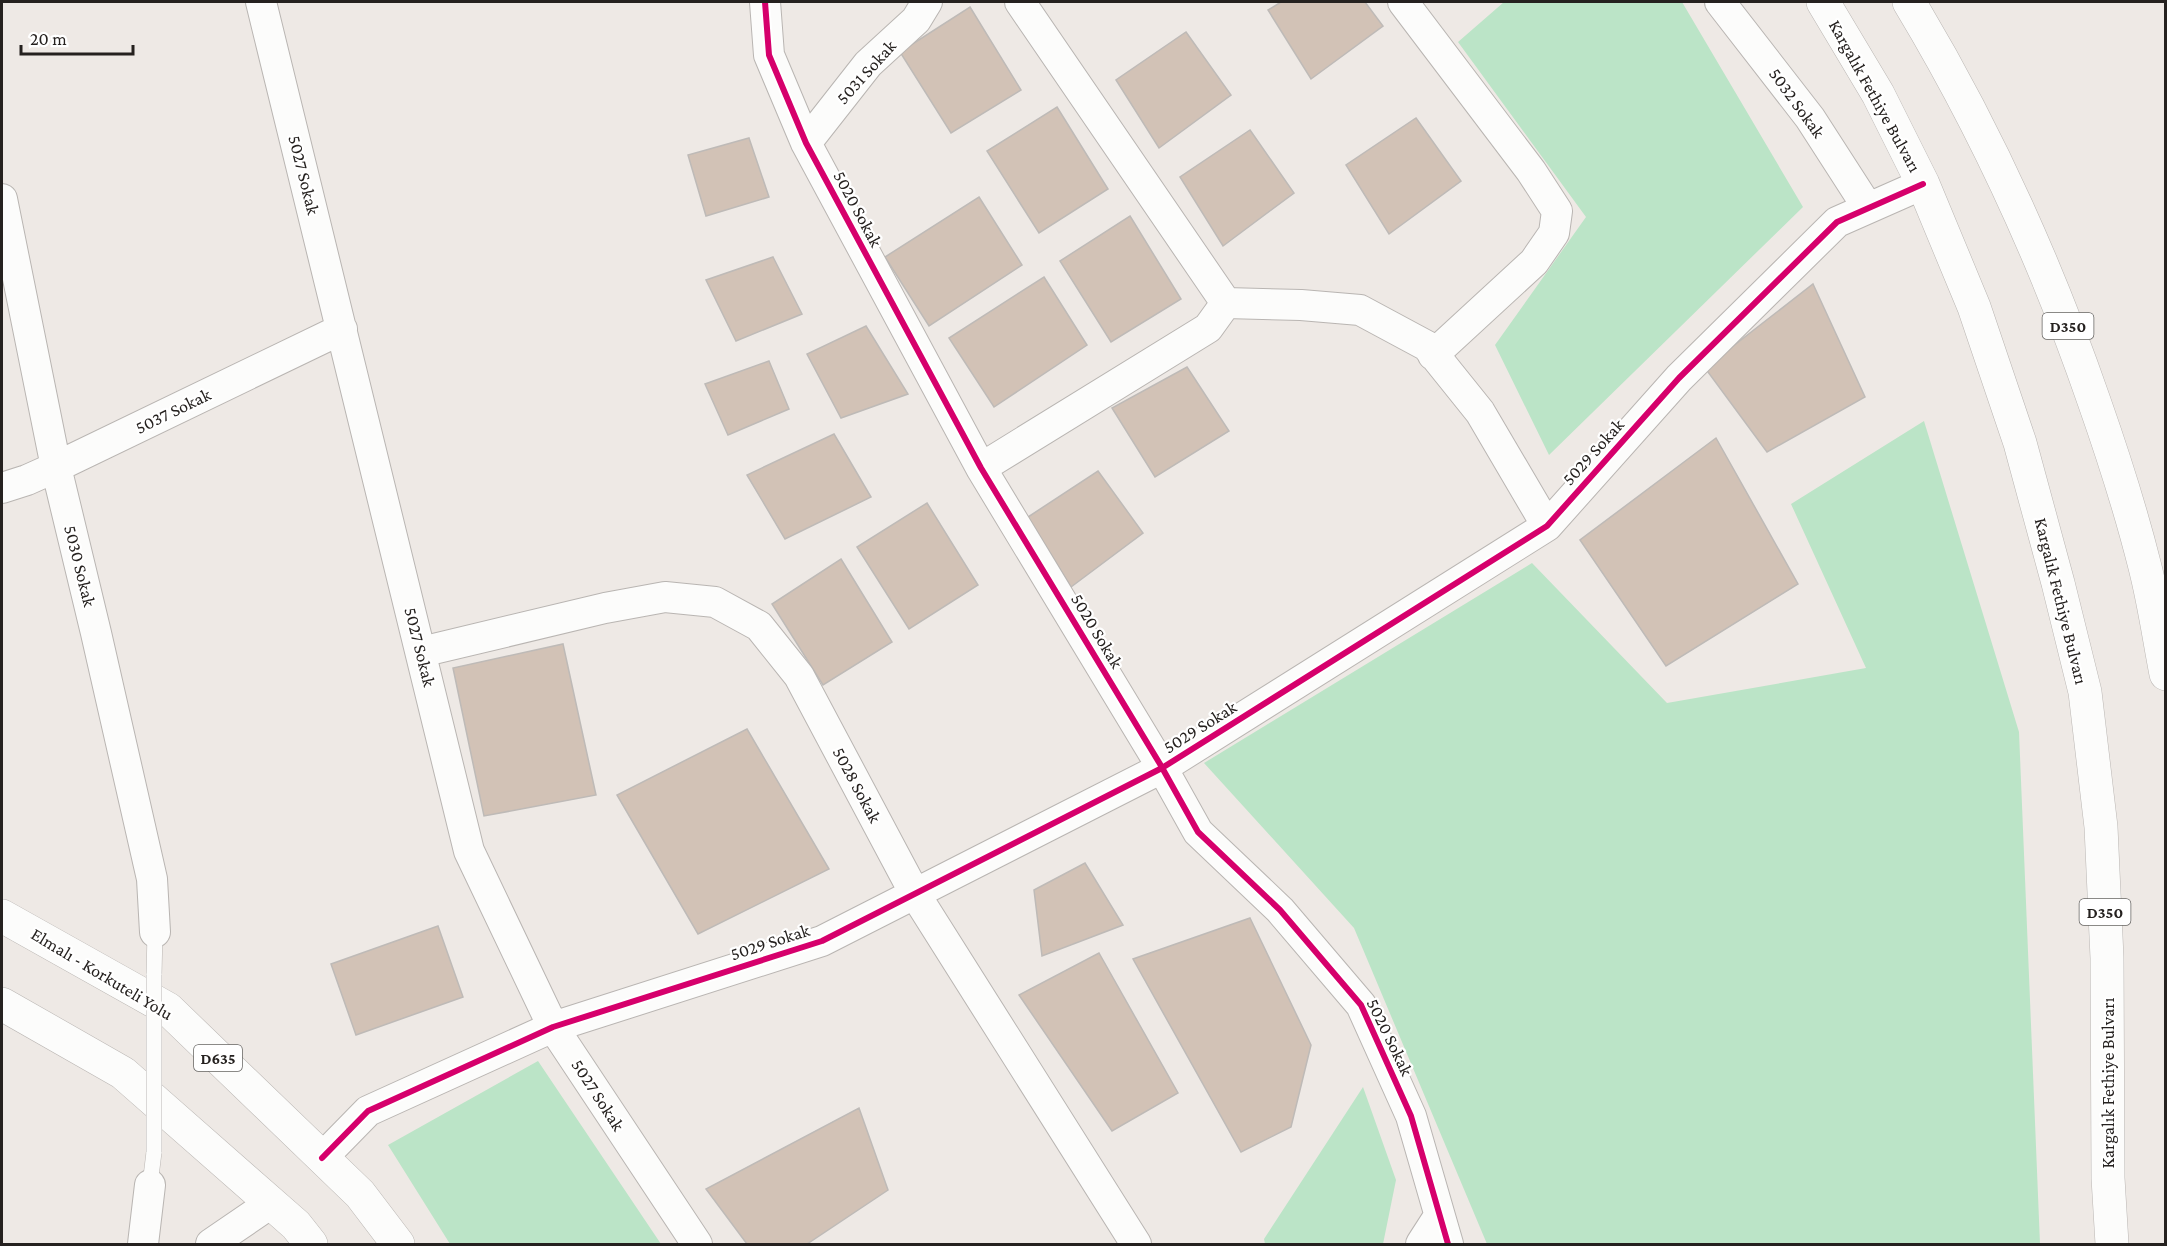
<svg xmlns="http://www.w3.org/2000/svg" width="2167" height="1246" viewBox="0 0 2167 1246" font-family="'Crimson Pro',serif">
  <rect width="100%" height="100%" fill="#eee9e5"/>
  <path fill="#bbe4c7" d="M1504,2H1682L1803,207L1549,455L1495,345L1586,217L1458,42Z
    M1924,421L2019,732L2040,1244H1487L1354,928L1204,763L1532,563L1667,703L1866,668L1791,504Z
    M538,1061L661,1244H450L388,1145Z
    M1363,1087L1396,1180L1383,1244H1265L1264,1239Z"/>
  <path fill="#d2c2b6" stroke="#bebab7" stroke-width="1.5" d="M1281,2H1365L1383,26L1311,79L1268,10Z
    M970,7L1021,90L951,133L900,52Z
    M1186,32L1231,95L1159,148L1116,80Z
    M1057,107L1108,189L1039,233L987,151Z
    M1416,118L1461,181L1389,234L1346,165Z
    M1250,130L1294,193L1223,246L1180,177Z
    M749,138L769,197L706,216L688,155Z
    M979,197L1022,265L929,326L885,257Z
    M1130,216L1181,299L1111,342L1060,261Z
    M773,257L802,314L736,341L706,280Z
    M1044,277L1087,345L994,407L949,338Z
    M1813,284L1865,397L1767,452L1705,368Z
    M866,326L908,394L841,418L807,354Z
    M769,361L789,409L728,435L705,384Z
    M1187,367L1229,431L1155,477L1112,408Z
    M834,434L871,497L785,539L747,475Z
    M1716,438L1798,584L1666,666L1580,540Z
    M1098,471L1143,533L1071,587L1028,517Z
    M927,503L978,585L909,629L857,547Z
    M841,559L892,642L823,685L772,604Z
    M563,644L596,795L484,816L453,668Z
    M747,729L829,869L698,934L617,795Z
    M1085,863L1123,925L1042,956L1034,890Z
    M1250,918L1311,1045L1291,1127L1241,1152L1133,959Z
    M438,926L463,997L356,1035L331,964Z
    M1099,953L1178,1093L1112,1131L1019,995Z
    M859,1108L888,1190L807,1244H747L706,1189Z"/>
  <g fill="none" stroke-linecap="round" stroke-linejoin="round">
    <g stroke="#b9b5b2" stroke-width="16">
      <path id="lane" d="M154,975L155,932
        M150,1185L154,1152"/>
    </g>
    <g stroke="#b9b5b2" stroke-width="32">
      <path id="street" d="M261,2L469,851L553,1027L697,1244
        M765,2L769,55L806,143L981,468L1160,764L1198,832L1280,910L1361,1005L1411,1116L1448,1244
        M1020,2L1226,303L1301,305L1360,310L1427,346L1480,412L1547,526
        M1403,2L1531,171L1557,211L1554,233L1534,262L1433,355
        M1720,2L1810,118L1868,208
        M806,143L868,64L916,20L927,2
        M2,199L56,467L96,633L152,879L155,932
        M981,468L1208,328L1226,303
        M2,488L27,480L56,467L342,329
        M421,652L605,608L665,597L715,602L759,626L799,676L915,894L1136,1244
        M322,1158L368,1111L553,1027L822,941L1162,768L1547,526L1679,378L1837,222L1923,184
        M143,1244L150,1185
        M211,1244L271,1203
        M1421,1244L1439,1216"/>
    </g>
    <g stroke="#b9b5b2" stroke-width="34">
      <path id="highway" d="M1823,2L1878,94L1923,184L1974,307L2020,443L2058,583L2085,692L2101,827L2107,958L2108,1178L2112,1244
        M1909,2C1985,128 2046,262 2094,401C2113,455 2131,511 2145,567C2154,602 2159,638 2166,674
        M2,916L168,1009L360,1194L398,1244
        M2,1004L123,1073L296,1225L311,1244"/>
    </g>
    <use href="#lane" stroke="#fcfcfb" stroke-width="15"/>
    <use href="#street" stroke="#fcfcfb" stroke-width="30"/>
    <use href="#highway" stroke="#fcfcfb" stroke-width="33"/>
    <g stroke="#b9b5b2" stroke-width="16" stroke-linecap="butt">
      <path id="lane-bridge" d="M154,1152V975"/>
    </g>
    <use href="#lane-bridge" stroke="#fcfcfb" stroke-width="15"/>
    <g stroke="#fff" stroke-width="10">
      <path id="cycleway" d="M765,2L769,55L806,143L981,468L1160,764L1198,832L1280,910L1361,1005L1411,1116L1448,1244
        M322,1158L368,1111L553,1027L822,941L1162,768L1547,526L1679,378L1837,222L1923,184"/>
    </g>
    <use href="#cycleway" stroke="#d6006c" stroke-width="6"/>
  </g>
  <g text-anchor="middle" stroke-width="4.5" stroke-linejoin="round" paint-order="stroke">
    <g fill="#fff" stroke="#666462" stroke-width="1.5">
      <rect x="2042.5" y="313" width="51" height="26" rx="4.5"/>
      <rect x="2079.5" y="899" width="51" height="26" rx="4.5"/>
      <rect x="194" y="1045" width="48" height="26" rx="4.5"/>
    </g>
    <g font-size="16" font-weight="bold" fill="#25211f">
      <text x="2068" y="332">D350</text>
      <text x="2105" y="918">D350</text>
      <text x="218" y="1064">D635</text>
    </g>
    <g font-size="18" fill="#25211f" stroke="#fff">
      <text transform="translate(866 72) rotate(-48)" y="6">5031 Sokak</text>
      <text transform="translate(1875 96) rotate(61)" y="6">Kargalık Fethiye Bulvarı</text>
      <text transform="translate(1797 103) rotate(54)" y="6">5032 Sokak</text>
      <text transform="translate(304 175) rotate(76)" y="6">5027 Sokak</text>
      <text transform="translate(858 209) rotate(62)" y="6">5020 Sokak</text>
      <text transform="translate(173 411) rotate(-26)" y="6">5037 Sokak</text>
      <text transform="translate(1593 452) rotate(-48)" y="6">5029 Sokak</text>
      <text transform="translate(80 566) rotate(76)" y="6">5030 Sokak</text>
      <text transform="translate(2061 601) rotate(76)" y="6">Kargalık Fethiye Bulvarı</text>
      <text transform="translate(1097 631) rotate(59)" y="6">5020 Sokak</text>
      <text transform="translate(420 647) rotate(76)" y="6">5027 Sokak</text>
      <text transform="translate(1200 727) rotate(-32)" y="6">5029 Sokak</text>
      <text transform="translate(857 785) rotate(62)" y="6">5028 Sokak</text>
      <text transform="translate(770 942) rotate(-18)" y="6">5029 Sokak</text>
      <text transform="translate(102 974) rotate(31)" y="6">Elmalı - Korkuteli Yolu</text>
      <text transform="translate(1390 1037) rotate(64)" y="6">5020 Sokak</text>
      <text transform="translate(2108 1083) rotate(-90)" y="6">Kargalık Fethiye Bulvarı</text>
      <text transform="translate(598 1095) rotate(57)" y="6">5027 Sokak</text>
    </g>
  </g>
  <rect width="2167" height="1246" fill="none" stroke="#25211f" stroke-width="6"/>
  <path d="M21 45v9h112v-9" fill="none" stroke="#25211f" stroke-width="3"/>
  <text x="30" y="45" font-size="18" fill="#25211f" stroke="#ffffff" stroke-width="4.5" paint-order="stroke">20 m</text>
</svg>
